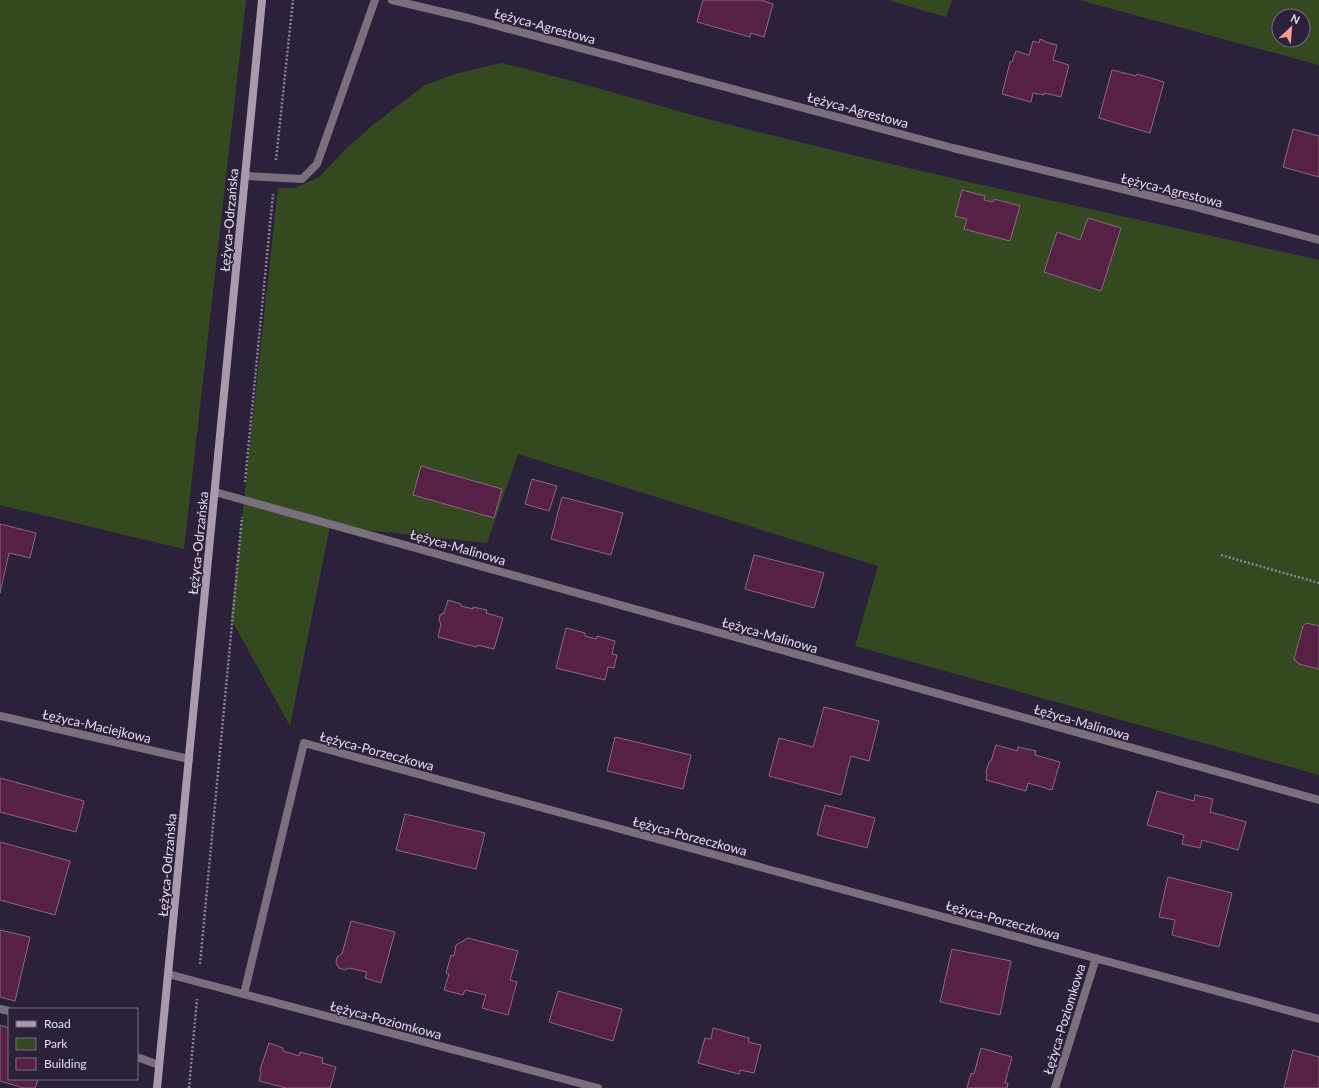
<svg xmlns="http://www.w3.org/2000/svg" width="1319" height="1088" viewBox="0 0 1319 1088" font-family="Lato,sans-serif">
  <rect width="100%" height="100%" fill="#2c213b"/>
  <path fill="#354921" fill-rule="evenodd" d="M0,0H246L184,549L0,505Z
    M888,0H952L946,17Z
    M1079,0H1319V65ZM1279,16H1303V40H1279Z
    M502,63C583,82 662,108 742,128C934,176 1127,217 1319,260V775L855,646L878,566L518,454L487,543L330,526L290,726L231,619L278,188H295L319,177L347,148L374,124L425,85L458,73Z"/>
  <path fill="#572146" stroke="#8a697d" d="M703,0H761L773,4L764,37L751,33L750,37L697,22Z
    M1040,39L1045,41V42L1057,45L1053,60L1069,65L1061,97L1044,93V95L1033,93L1031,102L1002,94L1010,62H1012L1016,51L1029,55L1033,41L1039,43Z
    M1112,70L1136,76L1137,74L1164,82L1150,133L1099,118Z
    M1293,129L1319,136V177L1283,167Z
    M962,190L985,196L984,200L993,202L994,199L1020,206L1010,241L964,229L967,219L955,216Z
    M1088,218L1121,228L1101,291L1044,272L1057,232L1080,240Z
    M421,466L502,489L494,518L413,495Z
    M532,479L557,486L549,511L525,504Z
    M562,497L623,513L611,555L551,539Z
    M0,524L36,533L30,558L9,553L0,593Z
    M754,555L824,573L814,608L745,589Z
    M448,600L461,604V606L473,609V607L487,610L486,613L503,618L494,649L477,645L476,647L438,637L441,624L439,620L440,615L444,613Z
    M1306,623L1319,626V669L1299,664L1294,659L1303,626Z
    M566,628L585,633V636L596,639L597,636L615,641L612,654L617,655L614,668L608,667L605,680L556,668Z
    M824,707L879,721L869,761L851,756L841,795L769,776L779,738L813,747Z
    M615,737L691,755L683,789L607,771Z
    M996,745L1017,751L1018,747L1036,751L1035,755L1060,762L1052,790L1028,783L1026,791L986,780L987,774L986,772L989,762L991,761Z
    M0,778L84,801L76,832L0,812Z
    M1157,791L1194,801L1195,795L1213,799L1210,812L1246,822L1238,850L1202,840L1200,848L1182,844L1184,835L1147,825Z
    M825,805L875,818L867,848L817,835Z
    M405,814L485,833L476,869L396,850Z
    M0,842L70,861L55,915L0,900Z
    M1168,877L1232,893L1219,947L1172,935L1175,920L1159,917Z
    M351,921L395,932L381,983L365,978L367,972L349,968L345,970L339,968L336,963L337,957L342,954Z
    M0,930L30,937L15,1001L0,997Z
    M468,938L518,951L510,980L517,982L508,1015L482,1008L486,995L465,990L463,995L444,990L449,974L446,973L451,955L454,956L456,945Z
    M952,949L1011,961L1000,1015L940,1002Z
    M558,991L622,1009L613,1041L549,1022Z
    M0,1025L9,1028V1079H38L35,1088H24L0,1081Z
    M713,1028L749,1038L748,1042L761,1045L754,1073L740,1070L739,1074L698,1063L705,1038L711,1039Z
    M269,1043L283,1048V1051L299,1056L300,1052L323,1058L322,1063L336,1067L330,1088H286L259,1081L261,1073L260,1070Z
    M981,1048L1012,1057L1005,1083H1008L1007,1088H967L971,1073L974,1074Z
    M1293,1050L1319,1057V1088H1284Z"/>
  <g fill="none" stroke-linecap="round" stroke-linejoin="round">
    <path stroke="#8b8398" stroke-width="2.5" stroke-dasharray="2 2" stroke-linecap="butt" d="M276,160L293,0
      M245,482L273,194
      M1221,555L1319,583
      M200,964L242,517
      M189,1088L197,999"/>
    <path stroke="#7a707d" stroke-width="8" d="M392,0L468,18L953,148L1188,205L1319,240
      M246,176L302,179L317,164L375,0
      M215,492L1319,800
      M0,716L189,759
      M168,974L598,1088
      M244,994L304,743L1319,1019
      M0,1009L9,1011
      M137,1057L159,1065
      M1055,1088L1096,958"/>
    <path stroke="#a99aae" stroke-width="8" d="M157,1088L262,0"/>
  </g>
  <g text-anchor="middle" stroke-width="3" stroke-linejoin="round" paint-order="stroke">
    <g font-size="13" fill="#e3ddee" stroke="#2c213b">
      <text transform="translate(545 26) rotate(15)" y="5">Łężyca-Agrestowa</text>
      <text transform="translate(858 110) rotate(15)" y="5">Łężyca-Agrestowa</text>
      <text transform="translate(1172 190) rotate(14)" y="5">Łężyca-Agrestowa</text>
      <text transform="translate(229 220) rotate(-85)" y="5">Łężyca-Odrzańska</text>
      <text transform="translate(198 543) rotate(-84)" y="5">Łężyca-Odrzańska</text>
      <text transform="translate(458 547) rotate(16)" y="5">Łężyca-Malinowa</text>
      <text transform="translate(770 635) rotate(16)" y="5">Łężyca-Malinowa</text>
      <text transform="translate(1082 722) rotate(16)" y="5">Łężyca-Malinowa</text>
      <text transform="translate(97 726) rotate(13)" y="5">Łężyca-Maciejkowa</text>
      <text transform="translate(377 751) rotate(15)" y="5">Łężyca-Porzeczkowa</text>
      <text transform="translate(690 836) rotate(15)" y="5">Łężyca-Porzeczkowa</text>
      <text transform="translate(167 865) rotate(-85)" y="5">Łężyca-Odrzańska</text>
      <text transform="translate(1003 920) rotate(15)" y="5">Łężyca-Porzeczkowa</text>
      <text transform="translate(1064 1019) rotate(-73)" y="5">Łężyca-Poziomkowa</text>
      <text transform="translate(386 1020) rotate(15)" y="5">Łężyca-Poziomkowa</text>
    </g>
  </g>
  <rect x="8" y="1008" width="130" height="72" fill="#2c213b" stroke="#756c83"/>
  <rect x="16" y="1021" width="20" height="6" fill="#a99aae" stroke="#756c83"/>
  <text x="44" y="1028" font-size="12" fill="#e3ddee">Road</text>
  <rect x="16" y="1038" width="20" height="12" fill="#354921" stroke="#756c83"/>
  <text x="44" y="1048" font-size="12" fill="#e3ddee">Park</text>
  <rect x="16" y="1058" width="20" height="12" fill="#572146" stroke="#756c83"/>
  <text x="44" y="1068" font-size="12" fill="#e3ddee">Building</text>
  <g transform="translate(1291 28) rotate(26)"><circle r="19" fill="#2c213b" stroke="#756c83"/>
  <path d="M0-3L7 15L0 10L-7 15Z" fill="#f59d8f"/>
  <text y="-6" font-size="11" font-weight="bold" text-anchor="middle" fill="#e3ddee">N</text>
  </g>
</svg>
